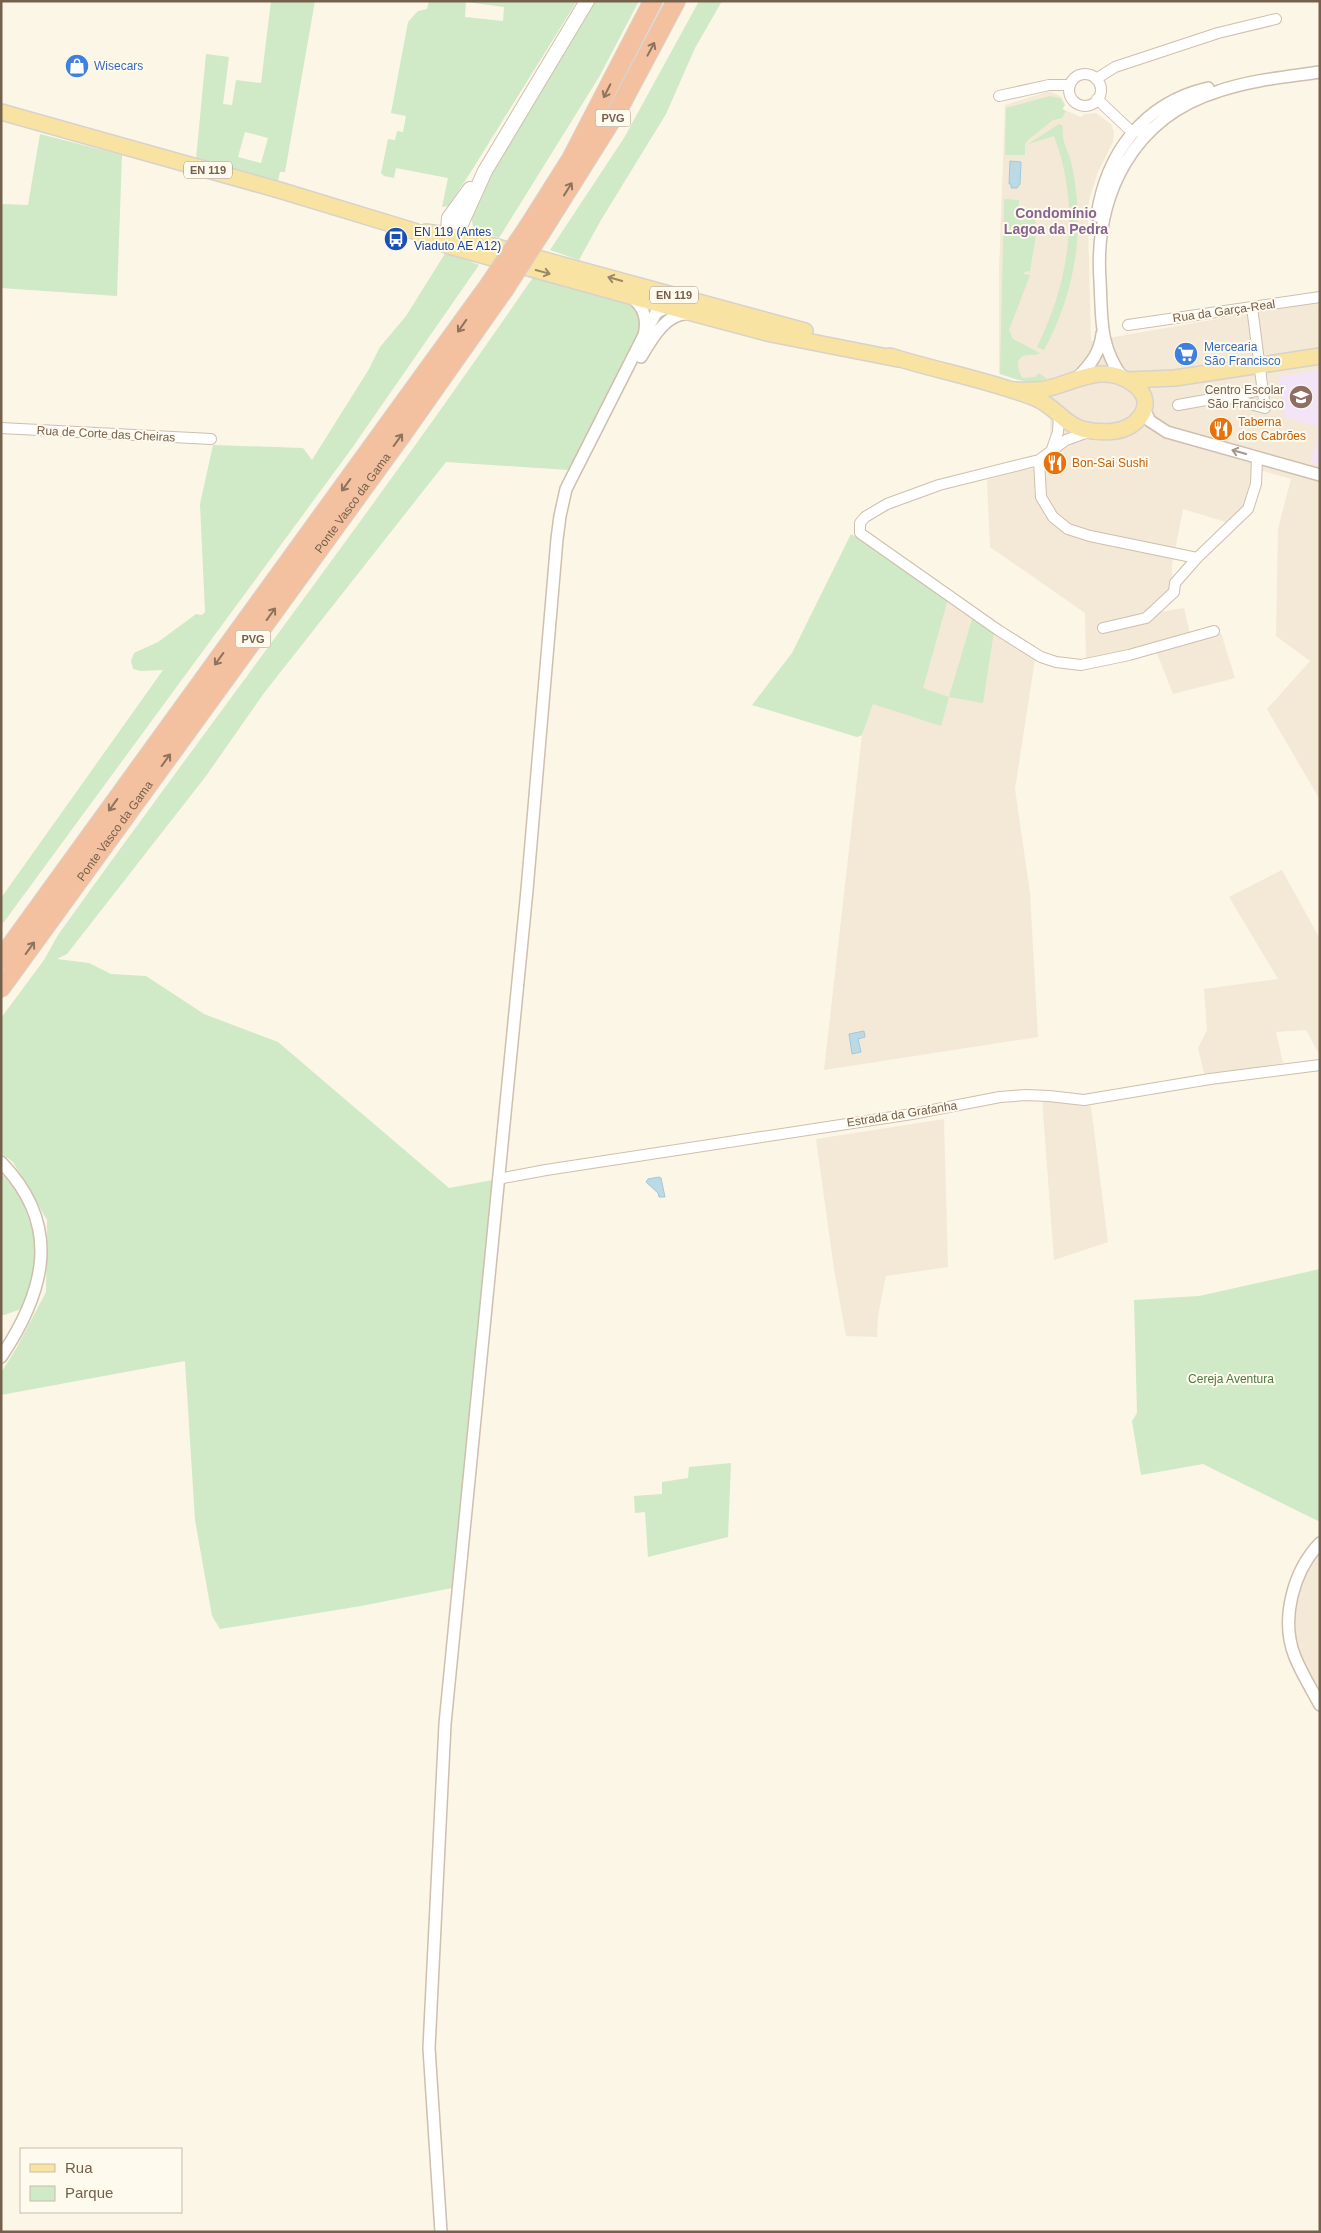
<svg xmlns="http://www.w3.org/2000/svg" width="1321" height="2233" viewBox="0 0 1321 2233" font-family="Arial,sans-serif">
  <rect width="100%" height="100%" fill="#fcf6e7"/>
  <path fill="#f3e9d6" d="M1050,91L1062,97L1065,105L1063,109L1081,117L1085,114L1096,113L1111,124L1114,132L1113,142L1098,172L1089,200L1088,223L1091,341L1320,301V800L1267,709L1310,661L1276,636L1278,529L1291,479L1260,470L1251,479L1244,510L1229,523L1183,509L1172,565V589L1154,613L1184,608L1191,637L1221,633L1235,678L1173,694L1154,646L1086,660L1085,613L990,547L987,480L1024,470L1052,467L1048,379L1026,381L999,373V270L1005,105Z
    M918,577L1035,659L1015,789L1030,893L1038,1037L824,1070L862,735Z
    M1282,870L1320,939V1056L1306,1030L1276,1032L1283,1063L1205,1077L1198,1048L1207,1030L1204,989L1278,979L1229,897Z
    M1042,1099L1091,1106L1108,1242L1054,1260Z
    M944,1119L948,1267L886,1276L878,1315L877,1337L846,1336L834,1269L816,1139Z
    M1320,1550V1691L1304,1664L1295,1635V1609L1304,1576Z"/>
  <path fill="#f3e4f8" d="M1320,369V427L1285,417L1278,377Z
    M1320,428V464L1310,462Z"/>
  <path fill="#d0e9c6" fill-rule="evenodd" d="M271,1H315L285,172H280L278,181L196,159L206,54L229,57L223,104L232,105L236,80L261,83ZM245,132L268,138L261,163L238,157Z
    M429,1H577L467,178L448,206L442,207L448,178L396,168L394,178L384,176L381,173L388,139L395,140L397,131L403,132L406,116L391,113L408,22L418,11L427,9ZM466,2L504,7L503,21L465,17Z
    M592,1H639L599,77L499,238L484,233L473,226L471,217L472,207Z
    M699,1H722L695,48L666,114L601,220L579,260L550,250L624,138Z
    M1050,96L1060,98L1065,105L1062,109L1066,111L1062,118L1053,120L1028,140L1025,144V155H1005L1006,108Z
    M1059,124L1063,126C1061,138 1066,147 1070,158C1073,169 1075,181 1076,192C1083,247 1070,302 1044,350L1037,347C1070,279 1081,208 1054,136L1028,144Z
    M40,134L122,155L117,296L1,288V204L28,205Z
    M1004,199L1019,200V208L1036,209L1035,241L1030,271L1024,272V274L1030,275L1009,330L1013,339L1040,353C1035,356 1033,354 1027,355C1014,357 1017,371 1023,378L1035,377L1039,373L1047,379C1031,386 1016,379 1000,374Z
    M446,252L479,265L352,448L1,926V898L163,670L141,671L133,669L131,661L134,653L158,642L196,614L202,615L205,612L200,504L213,445L303,448L312,460L369,369L380,347L406,316Z
    M538,270L627,294L642,316L640,334L568,470L446,462L264,693L206,776L67,954L57,959L89,963L111,974L146,976L204,1014L278,1042L449,1188L498,1179L457,1587L361,1606L220,1629L212,1616L195,1520L185,1361L1,1395V1373L17,1347L46,1292L47,1220L13,1162L1,1153V1018L44,960L58,935C217,713 384,496 538,270Z
    M851,534L948,599L923,688L949,697L973,616L994,631L983,703L949,697L941,726L873,704L862,735L857,737L752,705L792,653Z
    M1,1173L19,1193L36,1238L34,1282L24,1308L1,1316Z
    M1320,1269V1522L1203,1464L1141,1475L1132,1421L1137,1413L1134,1300L1199,1296Z
    M731,1463L728,1537L648,1557L645,1512L635,1513L634,1496L662,1494V1482L688,1478L689,1467Z"/>
  <path fill="#bcdae5" stroke="#a3c8d7" d="M1010,161L1021,162L1020,184L1017,188H1011V184H1009Z
    M864,1031L865,1037L858,1039L861,1052L852,1054L849,1034Z
    M659,1177L661,1178L665,1197H659L658,1193L646,1182L648,1179Z"/>
  <g fill="none" stroke-linecap="round" stroke-linejoin="round">
    <g stroke="#cebfae" stroke-width="12">
      <path id="minor" d="M1069 90a16 16 0 1 1 32 0a16 16 0 1 1-32 0Z
        M1096,79L1115,67L1218,33L1276,19
        M999,96L1049,85H1070
        M1097,99L1132,132L1151,129
        M1128,325L1320,297
        M1225,397L1265,408L1252,307
        M1178,405L1262,390
        M1,428L211,439
        M1091,431L1066,440L1039,460L939,485L887,504L865,517L860,523V533L998,630L1041,657L1056,662L1081,665L1129,655L1214,631
        M1052,449L1058,432L1059,414
        M1039,460L1041,497L1053,517L1068,529L1090,536L1197,558
        M1103,628L1146,618L1174,592L1175,583L1197,558L1248,509L1256,484L1257,458
        M498,1179L546,1170L912,1114L1000,1097L1026,1095L1049,1096L1084,1100L1210,1079L1320,1065"/>
    </g>
    <g stroke="#cebfae" stroke-width="14">
      <path id="tertiary" d="M1097,216C1106,154 1143,103 1208,88
        M647,329L656,313L671,304
        M641,357C651,340 667,311 690,314
        M1077,378C1090,365 1100,353 1102,334
        M1123,378C1099,347 1102,318 1100,281C1094,195 1133,117 1219,91C1251,80 1286,77 1320,72
        M1144,409L1150,421L1167,432L1320,475
        M1,1162C62,1225 46,1290 1,1357
        M1320,1543C1293,1571 1280,1620 1295,1657C1302,1674 1312,1690 1320,1705
        M441,2232L429,2048L445,1724L527,890L557,539L560,516L566,489L644,335C648,319 644,307 631,297"/>
    </g>
    <g stroke="#d0c1ab" stroke-width="16">
      <path id="secondary" d="M448,234L461,224L485,171L587,1
        M447,241L449,218L470,189"/>
    </g>
    <g stroke="#d8d2cd" stroke-width="18">
      <path id="primary" d="M1,112L279,190L414,231L449,246L666,306L771,334L898,359
        M426,232L460,237L805,331
        M890,356C938,371 988,380 1035,398C1055,406 1064,424 1082,429C1098,433 1120,434 1133,424C1140,419 1146,410 1145,401C1144,393 1138,387 1132,383C1103,362 1074,383 1045,389C1034,391 1023,390 1011,390
        M1128,380L1175,378L1320,356"/>
    </g>
    <g stroke="#d8d2cd" stroke-width="20">
      <g id="motorway">
        <path d="M528,227L571,159L653,1"/>
        <path d="M542,231L618,110L676,1"/>
        <path d="M1,959L489,285"/>
        <path id="s1" d="M1,988L402,435L504,290"/>
      </g>
    </g>
    <use href="#minor" stroke="#fff" stroke-width="10"/>
    <use href="#tertiary" stroke="#fff" stroke-width="11"/>
    <use href="#secondary" stroke="#fff" stroke-width="14"/>
    <use href="#primary" stroke="#f8e3a2" stroke-width="15"/>
    <use href="#motorway" stroke="#f4c1a0" stroke-width="18"/>
    <g stroke="#d8d2cd" stroke-width="20" stroke-linecap="butt">
      <path id="motorway-bridge" d="M489,285L528,227
        M504,290L542,231"/>
    </g>
    <use href="#motorway-bridge" stroke="#f4c1a0" stroke-width="18"/>
  </g>
  <defs><path id="oneway-shaft" d="M-6 0H5M1.5-3L5.5 0L1.5 3" fill="none" stroke-width="1.6" stroke-linecap="round" stroke-linejoin="round" transform="scale(1.25)"/></defs>
  <g stroke="#8e735d">
    <use href="#oneway-shaft" transform="translate(651 49) rotate(-62)"/>
    <use href="#oneway-shaft" transform="translate(607 91) rotate(117)"/>
    <use href="#oneway-shaft" transform="translate(568 189) rotate(-58)"/>
    <use href="#oneway-shaft" transform="translate(462 326) rotate(125)"/>
    <use href="#oneway-shaft" transform="translate(398 440) rotate(-54)"/>
    <use href="#oneway-shaft" transform="translate(346 485) rotate(126)"/>
    <use href="#oneway-shaft" transform="translate(271 614) rotate(-54)"/>
    <use href="#oneway-shaft" transform="translate(219 659) rotate(126)"/>
    <use href="#oneway-shaft" transform="translate(166 760) rotate(-54)"/>
    <use href="#oneway-shaft" transform="translate(113 805) rotate(126)"/>
    <use href="#oneway-shaft" transform="translate(30 948) rotate(-54)"/>
  </g>
  <g stroke="#9c8766">
    <use href="#oneway-shaft" transform="translate(543 272) rotate(15)"/>
    <use href="#oneway-shaft" transform="translate(615 279) rotate(-164)"/>
  </g>
  <use stroke="#a5988b" href="#oneway-shaft" transform="translate(1239 452) rotate(-164)"/>
  <defs>
    <g id="shop-disc" transform="scale(1.25)"><circle r="9.5" fill="#3f7fe0" stroke="#fefaee"/><path d="M-5-2.5h2.3a2.7 3.5 0 0 1 5.4 0H5L5.5 6h-11ZM-1.5-2.5h3a1.5 2.3 0 0 0-3 0Z" fill="#fff"/></g>
    <g id="bus-disc" transform="scale(1.25)"><circle r="9.5" fill="#1a4fb4" stroke="#fefaee"/><path d="M-5-6H5V4H4V6H2V4H-2V6H-4V4H-5ZM-3.5-4V0h7V-4ZM-3.5 1.2v1.5H-2V1.2ZM2 1.2v1.5H3.5V1.2Z" fill="#fff"/></g>
    <g id="supermarket-disc" transform="scale(1.25)"><circle r="9.5" fill="#3f7fe0" stroke="#fefaee"/><path d="M-6-5.5h2.5l.6 2H6L4.5 2H-2.5L-4.4-4H-6ZM-1.5 3.2a1.3 1.3 0 1 0 .1 0ZM3 3.2a1.3 1.3 0 1 0 .1 0Z" fill="#fff"/></g>
    <g id="school-disc" transform="scale(1.25)"><circle r="9.5" fill="#8d6e63" stroke="#fefaee"/><path d="M0-5L7-2L0 1L-7-2ZM-4 1L0 2.5L4 1V4Q0 6-4 4Z" fill="#fff"/></g>
    <g id="restaurant-disc" transform="scale(1.25)"><circle r="9.5" fill="#e8710a" stroke="#fefaee"/><path d="M-5-6h1v4h1v-4h1v4h1v-4h1v5L-1.5 .5V6h-2V.5L-5-1ZM5-6V6H3V1.5H1.5Q1.5-4 5-6Z" fill="#fff"/></g>
  </defs>
  <g fill-rule="evenodd">
    <use href="#shop-disc" x="77" y="66"/>
    <use href="#bus-disc" x="396" y="239"/>
    <use href="#supermarket-disc" x="1186" y="354"/>
    <use href="#school-disc" x="1301" y="397"/>
    <use href="#restaurant-disc" x="1221" y="429"/>
    <use href="#restaurant-disc" x="1055" y="463"/>
  </g>
  <g text-anchor="middle" stroke-width="4" stroke-linejoin="round" paint-order="stroke">
    <g fill="#fefaee" stroke="#9e8e7d" stroke-width="1">
      <rect x="595.5" y="109.5" width="35" height="17" rx="4"/>
      <rect x="184" y="161.5" width="48" height="17" rx="4"/>
      <rect x="650" y="286.5" width="48" height="17" rx="4"/>
      <rect x="235.5" y="630.5" width="35" height="17" rx="4"/>
    </g>
    <g font-size="11" font-weight="bold" fill="#75604c">
      <text x="613" y="122">PVG</text>
      <text x="208" y="174">EN 119</text>
      <text x="674" y="299">EN 119</text>
      <text x="253" y="643">PVG</text>
    </g>
    <g font-size="12" fill="#366cbe" stroke="#fefaee" text-anchor="start">
      <text x="94" y="70">Wisecars</text>
      <text x="1204" y="351">Mercearia<tspan x="1204" dy="14">São Francisco</tspan></text>
    </g>
    <g font-size="12" fill="#164399" stroke="#fefaee" text-anchor="start">
      <text x="414" y="236">EN 119 (Antes<tspan x="414" dy="14">Viaduto AE A12)</tspan></text>
    </g>
    <g font-size="12" fill="#75604c" stroke="#fefaee">
      <text transform="translate(1224 311) rotate(-8)" y="4">Rua da Garça-Real</text>
      <text transform="translate(106 434) rotate(3)" y="4">Rua de Corte das Cheiras</text>
      <text dy="4" stroke="none"><textPath href="#s1" startOffset="599">Ponte Vasco da Gama</textPath></text>
      <text dy="4" stroke="none"><textPath href="#s1" startOffset="194">Ponte Vasco da Gama</textPath></text>
      <text transform="translate(902 1114) rotate(-9)" y="4">Estrada da Grafanha</text>
    </g>
    <g font-size="12" fill="#785e54" stroke="#fefaee" text-anchor="end">
      <text x="1284" y="394">Centro Escolar<tspan x="1284" dy="14">São Francisco</tspan></text>
    </g>
    <g font-size="12" fill="#c56008" stroke="#fefaee" text-anchor="start">
      <text x="1238" y="426">Taberna<tspan x="1238" dy="14">dos Cabrões</tspan></text>
      <text x="1072" y="467">Bon-Sai Sushi</text>
    </g>
    <g font-size="12" fill="#4d7a44" stroke="#fefaee">
      <text x="1231" y="1383">Cereja Aventura</text>
    </g>
    <g font-size="14" font-weight="bold" fill="#886491" stroke="#fefaee">
      <text x="1056" y="218">Condomínio<tspan x="1056" dy="16">Lagoa da Pedra</tspan></text>
    </g>
  </g>
  <rect width="1321" height="2233" fill="none" stroke="#75604c" stroke-width="5"/>
  <rect x="20" y="2148" width="162" height="65" fill="#fefaee" stroke="#c7bcad"/>
  <rect x="30" y="2164" width="25" height="8" fill="#f8e3a2" stroke="#c7bcad"/>
  <text x="65" y="2173" font-size="15" fill="#75604c">Rua</text>
  <rect x="30" y="2186" width="25" height="15" fill="#d0e9c6" stroke="#c7bcad"/>
  <text x="65" y="2198" font-size="15" fill="#75604c">Parque</text>
</svg>
